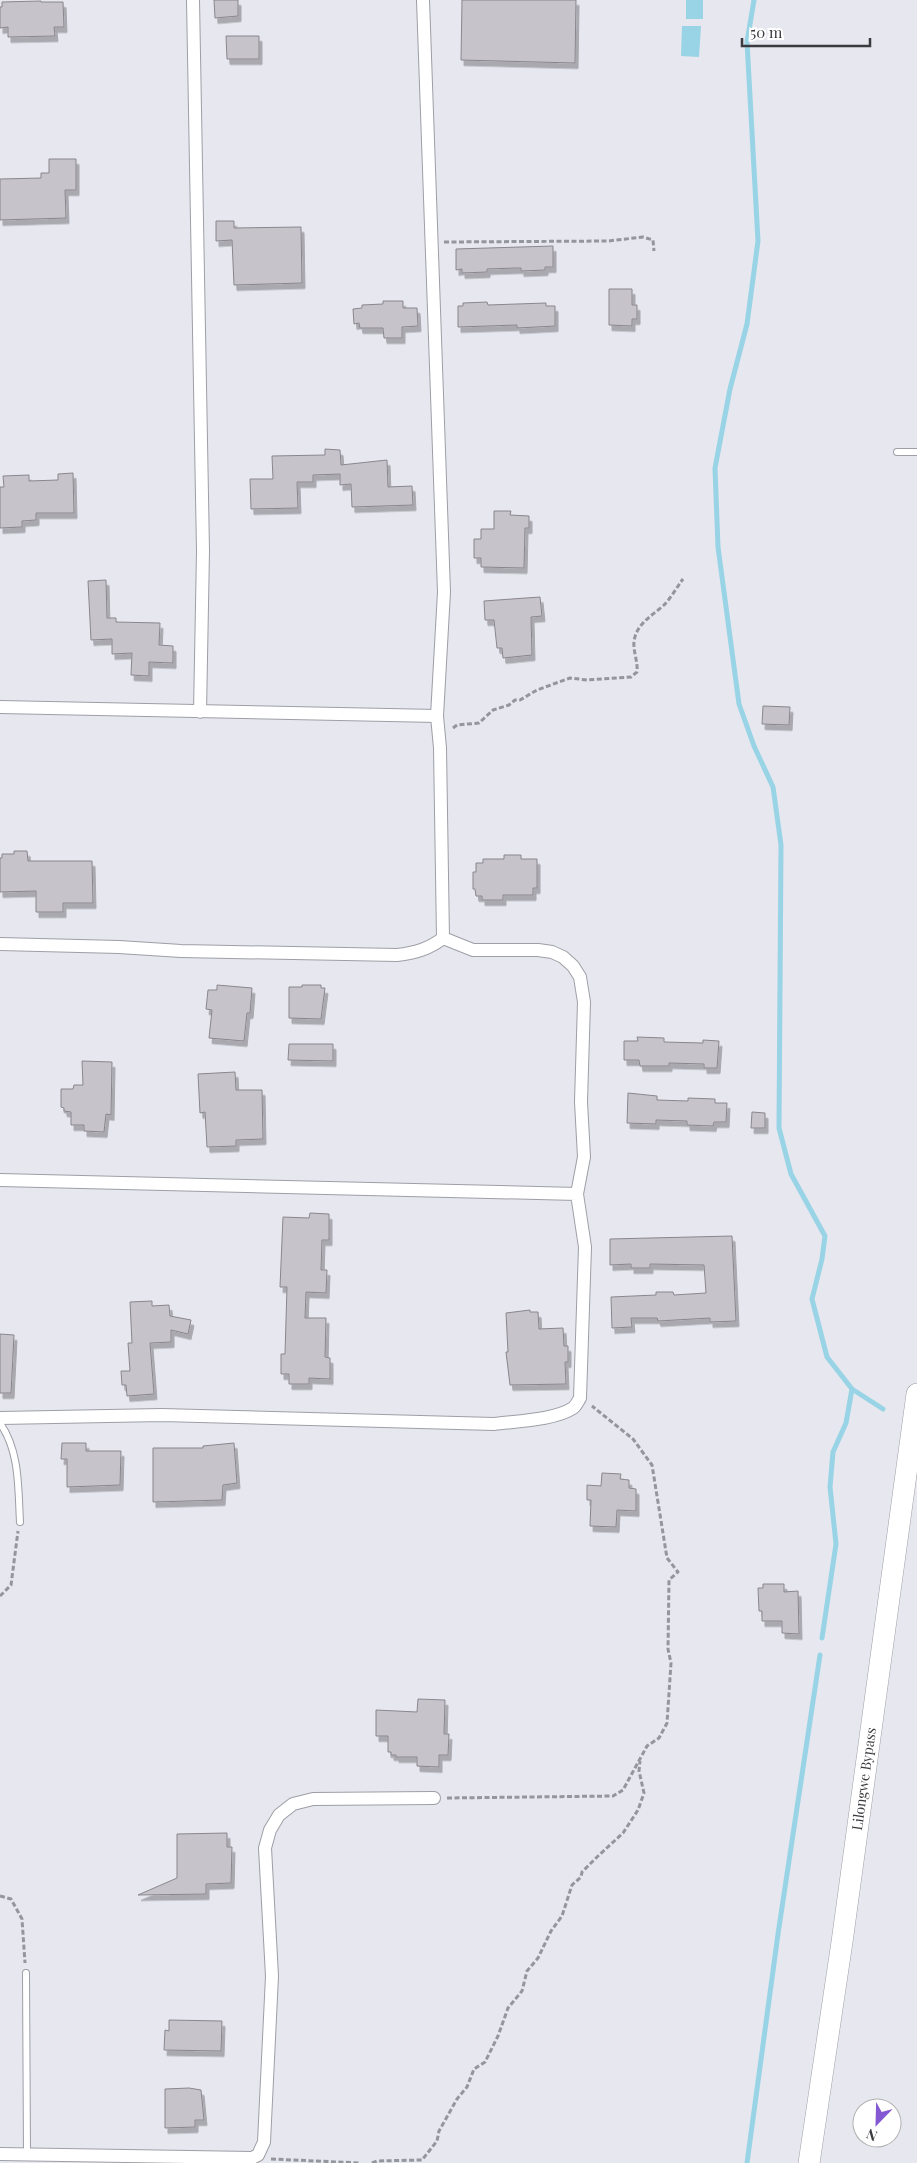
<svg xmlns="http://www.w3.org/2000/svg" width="917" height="2163" viewBox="0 0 917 2163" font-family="'Playfair Display',serif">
  <defs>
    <filter id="shadow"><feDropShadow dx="3" dy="5.5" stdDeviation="0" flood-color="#0004"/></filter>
  </defs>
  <rect width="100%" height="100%" fill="#e6e7ef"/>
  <path fill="#98d4e5" d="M686,0H703V19H686Z
    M682,26H701L699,57L681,56Z"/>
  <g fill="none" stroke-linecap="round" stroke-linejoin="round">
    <path stroke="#98d4e5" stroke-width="5" d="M754,0L747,42L758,241L747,324L730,389L715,468L718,547L739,704L754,746L773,787L781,845L779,1128L791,1174L825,1236L822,1259L812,1299L827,1357L852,1389L883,1409
      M822,1638L836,1544L830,1487L833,1452L846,1423L852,1389
      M747,2163L778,1934L820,1655"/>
  </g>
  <path fill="#c7c3ca" stroke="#8a868d" filter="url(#shadow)" d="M214,0H238V16L215,18Z
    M462,0H576L575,63L461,60Z
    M41,1V2H63L64,27H54L55,36L8,37V27L0,28V7H2V2Z
    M226,36H259V59H227Z
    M49,159H76V190H65L66,218L0,220V179L41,178V173H49Z
    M216,221H234V228L301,227L302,283L234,285L232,240L216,241Z
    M553,246V267H545V270L521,271V268H515L487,269V272L462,273V269L456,270V249Z
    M609,289H632V305H637V319H632V326L609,325Z
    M383,301H403V308H417L418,326L402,327V338H384L383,328H360L359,323L354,324L353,309L362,308V305L383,304Z
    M487,302L488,305L546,303V306H555V326L517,328V325L458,327V306H463V303Z
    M325,449L340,450L341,465L387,460L388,487L412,486L413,505L352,507L351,484L340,485V474L313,475V482H297L298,508L251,509L250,479H273L272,456L325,455Z
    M73,473L74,513H36V520L22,521V527L0,528V487H4L3,476L29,475V481L58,480V474Z
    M494,511H511L510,515L529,516V528H525L524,568L481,567V558H474V539H481V529H494Z
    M106,580L107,618H116V622L160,623L159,645L173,646V663L149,662V676L131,675L132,653L112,654V639L91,640L88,581Z
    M540,597L542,616L531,617L532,655L503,658L502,648H497L494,620H485L484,601Z
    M763,706L790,707L789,725L762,724Z
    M14,851H27L28,861H92L93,903H63V912H36V891L0,892V858H2V854H14Z
    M504,855H521V859H537V888H533V895H503V900H482V896H476L475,889H473V872H476V863H483V859H504Z
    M217,985L252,988L250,1013H247L244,1041L209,1038L212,1010L206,1009L208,990H217Z
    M302,985H321V988H325L321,1019L289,1018V987H302Z
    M637,1037L664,1038V1042L703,1043V1040L719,1041L717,1068H704V1064L669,1063V1066H640L639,1060H624V1041H638Z
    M289,1044H333V1061L288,1060Z
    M82,1061L112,1062L111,1115L106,1114L104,1132L84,1131V1125H71V1112L64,1111V1108L61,1107V1089H73L74,1085H83Z
    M235,1072L236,1090H262L263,1139L236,1140V1146L207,1147L205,1112L200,1113L198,1074Z
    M628,1093L657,1096V1100L688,1101V1098L715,1099V1103H727L726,1122H714L713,1126L687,1125V1121L656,1120V1124L627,1123Z
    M752,1112L765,1113V1128H751Z
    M310,1213L329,1214V1240H322L321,1270H327L326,1293L306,1292L305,1318H326L325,1357L330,1358V1379L309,1378V1384H289V1374H281V1354H285L287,1287H280L283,1217L309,1218Z
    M732,1236L736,1321L710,1322V1318L658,1321L657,1318H631L632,1327L612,1328L611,1297L656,1295V1292H673L674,1295L706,1293L704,1265L650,1264V1268H631V1264L610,1265V1239Z
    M152,1301V1306L169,1305L170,1316L191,1320L188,1334L171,1330V1342L150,1343L154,1394L127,1396L126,1385H122L121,1371H130L128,1343H132L130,1302Z
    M530,1310V1312H538L539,1329L563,1328L564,1346H568V1362H565L566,1384L510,1385L506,1352H508L506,1313Z
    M0,1334L14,1335L11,1393H0Z
    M62,1443H86V1451H121L120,1485L67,1487V1459H61Z
    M234,1443L237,1483L223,1485L222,1500L153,1502V1448H203V1446Z
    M602,1473L621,1474L620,1479L629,1480V1488L636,1489V1511L617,1510L616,1527L590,1526L591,1500H587V1485L601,1486Z
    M763,1584H784V1592L798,1591L799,1634L782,1633V1621H762V1611H759L758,1588H763Z
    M418,1699L445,1700L444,1734H449L448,1755H439V1767L417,1766V1757H396V1755H391V1752H388V1736H376V1710L417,1712Z
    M227,1833V1847H232L231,1883L206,1884V1894L138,1895L177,1878V1834Z
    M169,2020L222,2021L221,2051L164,2050L165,2030L169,2031Z
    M189,2088L201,2090L204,2120H195V2127L165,2128V2089Z"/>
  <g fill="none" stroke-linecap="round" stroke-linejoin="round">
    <g stroke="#9e9fa6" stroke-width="8">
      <path id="service" d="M897,452H917
        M0,1423C20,1452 18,1488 20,1522
        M26,1973L27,2154"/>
    </g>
    <g stroke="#9e9fa6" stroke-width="14">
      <path id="minor" d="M193,0L203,551L200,712
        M423,0L444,592L437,716L440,748L443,938
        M0,707L437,716
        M0,944L119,947L181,951L397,955C415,953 429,949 443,938
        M0,1180L577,1194
        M0,1418L162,1415L494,1424C516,1421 555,1420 573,1408C576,1406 578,1401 580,1398L585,1247L577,1194L584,1157L581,1102L584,1002L580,977L573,966L563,957L552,952L538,950H473L443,938
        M0,2154L252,2158L258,2155L264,2142L272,1976L265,1848L270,1830L279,1815L293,1804L313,1799L434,1798"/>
    </g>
    <g stroke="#9e9fa6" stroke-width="22">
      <path id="primary" d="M809,2163L842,1942L917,1394"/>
    </g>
    <path stroke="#95969c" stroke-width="3" stroke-dasharray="5 2.5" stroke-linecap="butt" d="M444,242L608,241L643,237L653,240L654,251
      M453,728L457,725L479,723L493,710L509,705L515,700H520L537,690L570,678L587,680L631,677L637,672C638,661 633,652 634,641C637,623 652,616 664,605C671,598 677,587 683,579
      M0,1596L11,1585L18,1531
      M447,1798L613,1796L623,1790L647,1746L659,1738L667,1723L671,1663L668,1649L669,1580L678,1572L667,1558L652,1465L633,1439L592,1406
      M0,1896L11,1899L22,1919L25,1963
      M271,2159L361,2163
      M372,2163L377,2161L422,2160L437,2141L439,2131L457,2099L467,2087L474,2069L485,2062L498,2036L508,2008L522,1991L527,1971L538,1958L551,1931L562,1916L572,1885L581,1877L582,1872L597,1857L623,1833L638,1810L644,1793L639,1771L640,1761"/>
    <use href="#service" stroke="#fff" stroke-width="6"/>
    <use href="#minor" stroke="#fff" stroke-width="12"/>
    <use href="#primary" stroke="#fff" stroke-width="21"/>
  </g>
  <g text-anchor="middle" stroke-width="4" stroke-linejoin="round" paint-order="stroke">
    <g font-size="14" fill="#3b3b3f" stroke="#fff">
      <text transform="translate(864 1779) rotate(-82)" y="5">Lilongwe Bypass</text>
    </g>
  </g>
  <g transform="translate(877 2123) rotate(203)"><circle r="24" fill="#ffffff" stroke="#b1b1b2"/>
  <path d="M0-4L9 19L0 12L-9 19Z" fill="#8458d2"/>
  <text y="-8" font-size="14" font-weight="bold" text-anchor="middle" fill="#3b3b3f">N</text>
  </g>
  <path d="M742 38v8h128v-8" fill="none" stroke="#3b3b3f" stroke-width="2.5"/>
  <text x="750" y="38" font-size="15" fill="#3b3b3f" stroke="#ffffff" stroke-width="4" paint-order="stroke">50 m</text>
</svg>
